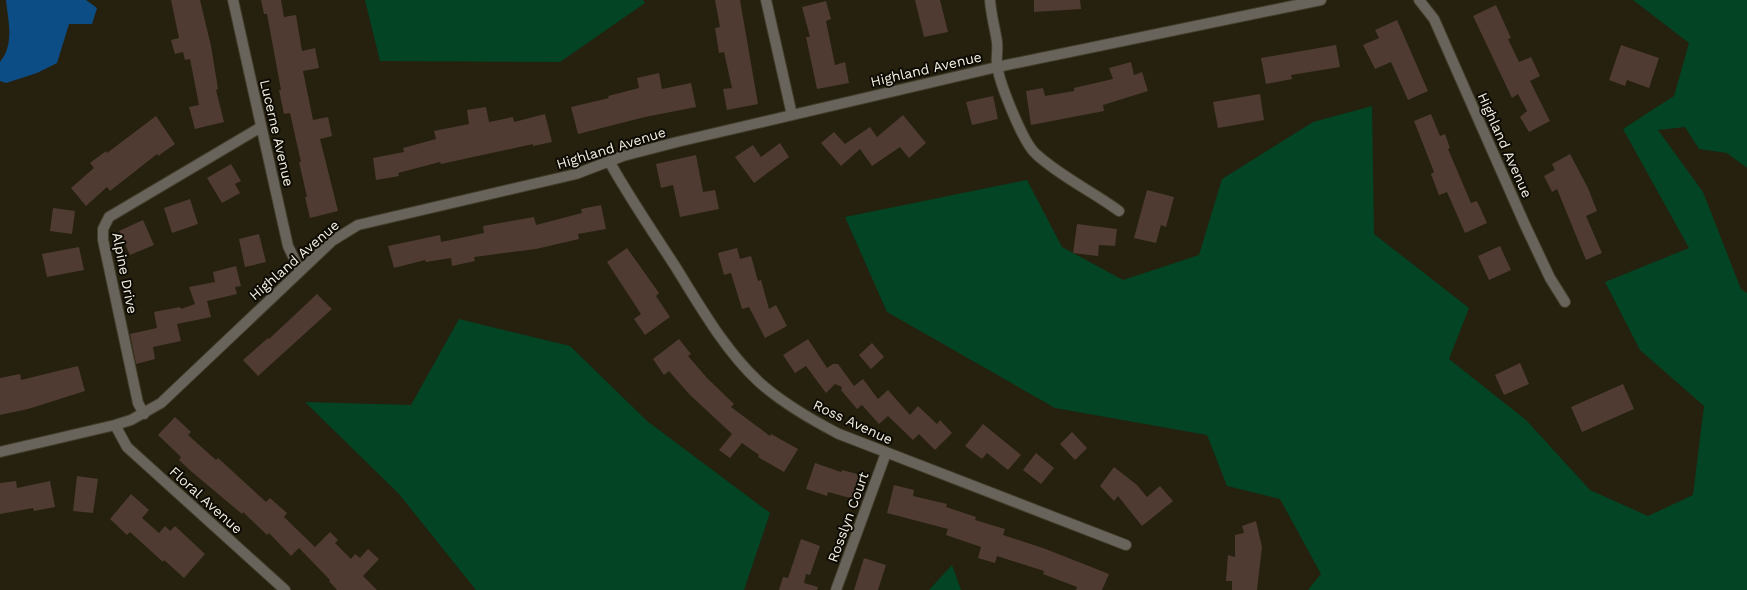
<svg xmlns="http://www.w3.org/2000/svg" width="1747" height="590" viewBox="0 0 1747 590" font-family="'Work Sans',sans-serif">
  <rect width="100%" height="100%" fill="#26210e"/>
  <path fill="#024424" d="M365,0H643L645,3L560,62L380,61Z
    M1633,0H1747V168L1727,153L1699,149L1685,127L1658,130L1703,192L1741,289L1747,293V590H1308L1321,574L1280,499L1227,486L1207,435L1055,408L887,312L845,217L1027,180L1062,247L1123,280L1199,255L1222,179L1313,122L1372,106L1374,234L1469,308L1449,359L1526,420L1590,490L1648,516L1693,495L1704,406L1640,350L1605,282L1689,248L1623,129L1674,96L1689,43Z
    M459,319L570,346L647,421L770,513L744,590H476L399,494L305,402L411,405Z
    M952,565L961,590H929Z"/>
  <path fill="#0d4d85" d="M6,0H86L97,8L92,24H69L57,63L37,73L6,83L0,81V62C15,44 8,21 6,0Z"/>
  <path fill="#4f3b32" d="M171,0H200L211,46L218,89L216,90L224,122L195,129L189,107L199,105L190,59L185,60L183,52L175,54L171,40L179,38Z
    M261,0H281L284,17L296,15L302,51L315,48L319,68L303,71L313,120L328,117L332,136L320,139L338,211L310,218L305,197H307L299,162H301L290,113L284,114L279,90H281L267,14H264Z
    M715,0H740L758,104L727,110L723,89L732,88L724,52L719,53L715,28L720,27Z
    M915,0H940L948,32L924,37Z
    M1034,0H1080L1081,9L1034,12Z
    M826,1L831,19L826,21L835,65L845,62L849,83L817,89L806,37H810L802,7Z
    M1496,5L1511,38L1508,39L1519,62L1531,57L1540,76L1530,81L1550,121L1529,132L1520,117L1527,111L1518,94L1512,98L1473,16Z
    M1397,20L1428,91L1408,100L1391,62L1375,69L1363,45L1379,38L1375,30Z
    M1336,45L1340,67L1291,75L1292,79L1266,84L1261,58Z
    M1621,45L1659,58L1649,88L1627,80L1625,86L1609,80Z
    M1131,62L1134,75L1142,72L1148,91L1103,105L1104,111L1031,125L1026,91L1043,88L1045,96L1074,91V88L1113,79L1109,68Z
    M659,73L662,89L691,83L696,107L645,117L578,134L571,107L609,98L608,96L639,88L637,78Z
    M1260,94L1264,120L1218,128L1213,102Z
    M993,96L998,119L972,125L966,102Z
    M486,107L489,122L513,117L514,122L545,114L552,142L533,146V144L441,164L440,162L398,173L399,176L376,180L373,158L404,152L403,148L436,139L434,131L469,124L467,110Z
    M1431,114L1440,136L1445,134L1450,148L1448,149L1471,203L1477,201L1487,223L1465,233L1447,192L1439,195L1431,174L1434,172L1414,121Z
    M903,115L926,143L909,158L900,147L872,166L860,149L841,166L821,143L834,132L845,144L870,127L877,137Z
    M156,116L175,144L158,156L157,154L110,191L107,187L86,206L71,188L94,168L90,163L106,151L107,153Z
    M780,143L789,157L754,183L735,157L753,145L761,157Z
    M1570,154L1588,188L1597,211L1586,216L1602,253L1586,260L1557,189L1552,192L1544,176L1555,170L1552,164Z
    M696,155L703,192L715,190L719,209L680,217L673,185L661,188L656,164Z
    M231,164L241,181L235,184L240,193L222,203L207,178Z
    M1147,190L1174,197L1166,227L1161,225L1156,243L1134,238Z
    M190,199L198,224L172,233L164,208Z
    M601,205L606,229L578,234L579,239L536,249L474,257L475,261L452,266L451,258L426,262L425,260L394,268L388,246L440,235L441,242L484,233L483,226L534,217L536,225L582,213L581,209Z
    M53,208L75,211L72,234L50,231Z
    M143,220L154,245L130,255L119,231Z
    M1077,224L1117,229L1115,246L1099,245L1098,256L1073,253Z
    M259,234L266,262L245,267L239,239Z
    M1500,246L1511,270L1489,280L1478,256Z
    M79,247L84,270L47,277L42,254Z
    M627,248L659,293L656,296L670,317L645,335L634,319L641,314L607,262Z
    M737,248L740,259L751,256L758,281L761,280L769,309L776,305L787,326L765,338L749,307L742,309L731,273L724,275L718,253Z
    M236,266L241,286L235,287L237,294L207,301L211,317L177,324L181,341L153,347L155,359L136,364L130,334L157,328L154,312L180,307L181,309L195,304L189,287L215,282L213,272Z
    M317,294L332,309L258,376L243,360L268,338L269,339Z
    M679,339L691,354L688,356L707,378L734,404L731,407L770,436L771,434L798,449L784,472L758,457L759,455L742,443L730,458L719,450L732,434L689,394L669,371L664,375L653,359Z
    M808,339L827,368L833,364H838L854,386L863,379L878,399L888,390L910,415L918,406L937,424L940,420L952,433L935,450L919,434L913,440L888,416L879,424L862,405L857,409L841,390L842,387L835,384L826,393L806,366L795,373L783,355Z
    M872,343L884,357L871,369L859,355Z
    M1520,363L1529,384L1504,395L1495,375Z
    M78,366L85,391L28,409L0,415V378L20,374L21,380Z
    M1623,384L1634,409L1582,432L1571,407Z
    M175,417L191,432L188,435L216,460L218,458L266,502L270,498L287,513L284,517L315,547L330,532L338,540L335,543L351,559L355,554L360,558L368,549L379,559L363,576L377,590H337L329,581L330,580L299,548L291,556L269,533L267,535L243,512L242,514L192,472L179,460L181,457L158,435Z
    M983,424L1021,455L1008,470L987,453L982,459L965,446Z
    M1072,432L1087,448L1075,460L1060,444Z
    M1036,453L1054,468L1041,484L1023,470Z
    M815,463L841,472L842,470L861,475L854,499L828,492L827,496L806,489Z
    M1114,467L1137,485L1147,497L1160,486L1173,501L1142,526L1118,496L1114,501L1100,486Z
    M77,476L98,479L93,513L73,511Z
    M16,481L17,488L50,481L55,507L34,511L33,508L0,514V483Z
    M894,485L914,490L913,496L947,504L946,507L976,517L975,520L1005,529L1003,535L1043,548L1109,574L1102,590H1076L1077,587L1043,574L1044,571L997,556L995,563L978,558L981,547L946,535L948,529L887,513Z
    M131,494L149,510L142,518L159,533L165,526L170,531L175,526L205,554L184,578L164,560L163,562L130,532L127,535L110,519Z
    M1256,521L1262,547L1257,590H1232V581H1226L1228,555L1235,557V535L1244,533L1242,526Z
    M801,539L820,546L810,575L806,574L804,583L818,587L817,590H779L783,577L788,578Z
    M864,558L886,565L878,590H854Z"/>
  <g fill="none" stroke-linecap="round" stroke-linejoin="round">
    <g stroke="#433e2c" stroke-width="12">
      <path id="minor" d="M233,0L288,246L300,271
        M766,0L792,115
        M990,0C991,15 995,28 997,42C998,50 996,58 997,66C1000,84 1023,143 1036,154C1061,177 1092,191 1119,211
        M1419,0L1434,19L1525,225L1550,278L1565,302
        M609,161C629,197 653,232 675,266C700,306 724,349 758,381C782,403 810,419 839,434L1126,545
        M144,414L138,403L103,240V229L109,217L261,127
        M115,425L127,447L285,590
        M0,452L115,425L131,420L161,403L332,241L358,225L576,174L623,156L677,142L997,67L1321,0
        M836,590L886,453"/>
    </g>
    <use href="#minor" stroke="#69645b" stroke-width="10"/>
  </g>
  <g text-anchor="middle" stroke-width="4" stroke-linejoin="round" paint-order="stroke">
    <g font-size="14" fill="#f2efe2" stroke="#0d0b04">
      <text transform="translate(926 69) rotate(-13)" y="5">Highland Avenue</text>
      <text transform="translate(277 133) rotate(77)" y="5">Lucerne Avenue</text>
      <text transform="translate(1505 145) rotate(66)" y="5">Highland Avenue</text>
      <text transform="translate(611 148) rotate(-17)" y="5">Highland Avenue</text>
      <text transform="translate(294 260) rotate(-41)" y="5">Highland Avenue</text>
      <text transform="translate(125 273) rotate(79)" y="5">Alpine Drive</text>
      <text transform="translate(853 422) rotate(25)" y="5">Ross Avenue</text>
      <text transform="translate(206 500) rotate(42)" y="5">Floral Avenue</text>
      <text transform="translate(848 517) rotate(-70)" y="5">Rosslyn Court</text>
    </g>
  </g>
</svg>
